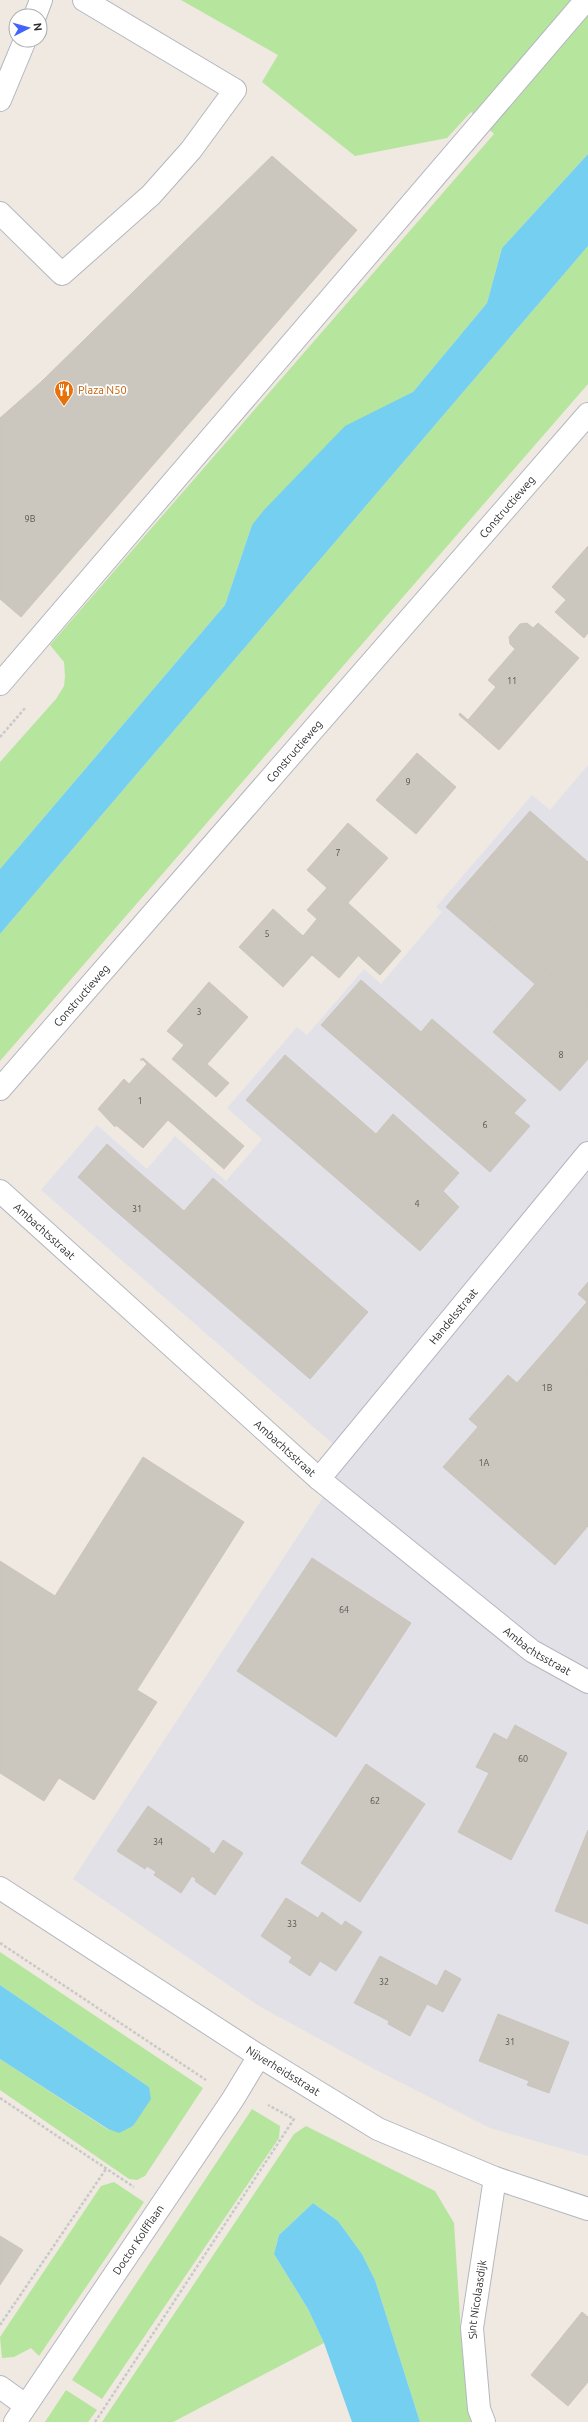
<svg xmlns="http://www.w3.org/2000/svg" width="588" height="2422" viewBox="0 0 588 2422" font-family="Ubuntu,sans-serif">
  <rect width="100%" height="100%" fill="#efe9e1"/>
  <path fill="#e3e1e8" d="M588,765V2156L490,2128L378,2071L259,2006L73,1879L349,1458L41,1190L97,1125L147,1169L175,1136L226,1181L262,1139L227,1108L297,1027L307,1035L364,969L381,984L442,912L436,907L532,795L550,810Z"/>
  <path fill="#b6e59e" d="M181,0H588V154L502,248L487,303L413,392L396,402L252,525L225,605L0,869V762L56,699L64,686L65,677L64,662L50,645L494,134L471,112L447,138L355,156L262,82L278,55Z
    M588,246V384L0,1061V934Z
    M0,1952L203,2088L145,2176L137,2180L129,2179L0,2090V2059L107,2129L119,2132L133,2126L149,2087L0,1985Z
    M252,2109L280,2126L279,2138L102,2399L72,2380Z
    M306,2126L435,2191L454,2223L462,2349L471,2422H420L375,2280L362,2254L338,2221L313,2203L279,2235L274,2254L308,2309L324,2343L173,2422H102L294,2134Z
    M114,2182L144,2202L39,2356L31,2348L14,2357L2,2358L0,2337L101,2186Z
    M66,2390L97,2410L88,2422H45Z"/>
  <path fill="#75cff0" d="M588,154V246L0,934V869L225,605L252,525L264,510L345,426L413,392L487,303L502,248Z
    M0,1985L149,2087L151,2099L133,2126L119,2133L108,2129L0,2059Z
    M313,2203L338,2221L362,2254L375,2280L420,2422H352L324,2343L308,2309L274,2254L279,2235Z"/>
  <path fill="#cbc7bf" stroke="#cbc5ba" d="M272,156L357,230L21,617L0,599V418L41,382Z
    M588,546V633L584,638L555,612L566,600L552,587Z
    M527,623L533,628L538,623L579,658L499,750L459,715L460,713L468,720L496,687L488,680L515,649L510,644L509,637L520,624Z
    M417,753L456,787L416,834L376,800Z
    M530,811L588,862V1006L457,894Z
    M348,823L388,858L346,905L307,870Z
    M327,888L346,905L348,903L401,951L380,975L307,910Z
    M457,894L588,1006V1059L560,1091L493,1032L535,984L446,907Z
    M273,909L303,936L317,919L358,956L339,978L312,955L283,987L239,947Z
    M361,980L421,1032L432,1019L526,1100L514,1113L530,1126L490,1172L321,1025Z
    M209,982L248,1017L207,1064L229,1083L216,1097L172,1059L184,1045L167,1031Z
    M285,1055L376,1134L393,1114L459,1173L443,1191L459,1207L420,1251L246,1100Z
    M143,1058L244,1146L224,1169L168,1120L143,1148L116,1125L115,1127L98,1109L124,1079L129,1084L147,1064L143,1060H140Z
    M107,1144L140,1173L111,1207L78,1177Z
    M140,1173L184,1211L213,1178L368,1312L310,1379L111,1207Z
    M588,1282V1374L552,1343L587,1302L578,1294Z
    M552,1343L588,1374V1526L555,1565L443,1467L478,1427L469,1419L508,1375L517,1383Z
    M143,1457L244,1522L137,1690L157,1702L94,1800L59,1778L44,1801L0,1773V1561L55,1596Z
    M312,1558L411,1623L336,1737L237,1671Z
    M515,1725L567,1753L511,1860L458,1832L489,1773L476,1767L494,1733L507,1740Z
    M366,1764L425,1804L360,1902L301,1863Z
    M148,1806L210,1849L209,1851L214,1854L223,1840L243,1853L215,1895L195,1881L196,1879L192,1876L181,1893L154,1875L156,1872L147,1866L145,1869L117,1851Z
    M588,1830V1924L555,1911Z
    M286,1898L318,1918L322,1912L342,1926L345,1921L362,1932L336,1971L320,1961L310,1976L289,1962L292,1957L261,1936Z
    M380,1956L437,1986L445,1970L461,1979L443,2012L427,2004L410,2036L388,2024L389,2021L354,2003Z
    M498,2014L569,2042L549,2093L527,2085L529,2081L479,2061Z
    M0,2236L23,2250L0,2285Z
    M582,2312L588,2317V2382L568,2406L531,2375Z"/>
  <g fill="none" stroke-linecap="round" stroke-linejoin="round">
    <g stroke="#b4b7c1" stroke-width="24">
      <path id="lane" d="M0,213L62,274L151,195L191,150L235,90L84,0
        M0,684L586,0"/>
    </g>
    <g stroke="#b4b7c1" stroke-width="24">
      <g id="street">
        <path d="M35,16L41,0"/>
        <path d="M0,100L25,40"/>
        <path id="s1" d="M0,1089L588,414"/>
        <path id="s2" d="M0,1191L319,1479L532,1651L588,1682"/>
        <path id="s3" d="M319,1479L588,1153"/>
        <path id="s4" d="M0,1888L259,2056L378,2129L495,2178L588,2209"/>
        <path d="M0,2387L25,2405"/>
        <path id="s5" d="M15,2422L233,2099L259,2056"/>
        <path id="s6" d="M484,2422L479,2409L472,2328L495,2178"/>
      </g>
    </g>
    <path stroke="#c9c9c9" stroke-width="2.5" stroke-dasharray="3 2" stroke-linecap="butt" d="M0,737L26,707
      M0,1943L206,2080
      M0,2098L134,2187
      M0,2325L106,2169
      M95,2422L294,2119L268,2105"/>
    <use href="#lane" stroke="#fff" stroke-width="22"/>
    <use href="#street" stroke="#fff" stroke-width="22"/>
  </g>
  <defs>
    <g id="restaurant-pin" transform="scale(1)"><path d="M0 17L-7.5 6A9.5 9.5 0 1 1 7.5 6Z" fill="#e8710a" stroke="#fff"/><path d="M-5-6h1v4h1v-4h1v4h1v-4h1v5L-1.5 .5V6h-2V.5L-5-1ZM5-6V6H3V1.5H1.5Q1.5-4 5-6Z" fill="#fff"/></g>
  </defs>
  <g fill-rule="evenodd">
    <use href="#restaurant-pin" x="64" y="390"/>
  </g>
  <g text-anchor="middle" stroke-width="3.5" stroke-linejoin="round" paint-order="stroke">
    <g font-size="9" fill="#555452">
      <text x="30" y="522">9B</text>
      <text x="512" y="684">11</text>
      <text x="408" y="785">9</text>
      <text x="338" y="856">7</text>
      <text x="267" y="937">5</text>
      <text x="199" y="1015">3</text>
      <text x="561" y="1058">8</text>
      <text x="140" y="1104">1</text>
      <text x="485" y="1128">6</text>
      <text x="417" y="1207">4</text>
      <text x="137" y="1212">31</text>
      <text x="547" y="1391">1B</text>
      <text x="484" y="1466">1A</text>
      <text x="344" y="1613">64</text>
      <text x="523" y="1762">60</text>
      <text x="375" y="1804">62</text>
      <text x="158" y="1845">34</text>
      <text x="292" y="1927">33</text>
      <text x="384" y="1985">32</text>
      <text x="510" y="2045">31</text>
    </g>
    <g font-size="11" fill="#c56008" stroke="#fff" text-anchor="start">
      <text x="78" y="394">Plaza N50</text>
    </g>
    <g font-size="11" fill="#2e2e2e" stroke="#fff">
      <text dy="4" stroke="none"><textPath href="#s1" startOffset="772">Constructieweg</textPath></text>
      <text dy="4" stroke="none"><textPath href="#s1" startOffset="448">Constructieweg</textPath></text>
      <text dy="4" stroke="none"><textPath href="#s1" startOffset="124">Constructieweg</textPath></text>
      <text dy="4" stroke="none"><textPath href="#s2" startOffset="60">Ambachtsstraat</textPath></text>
      <text dy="4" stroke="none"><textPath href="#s3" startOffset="211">Handelsstraat</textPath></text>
      <text dy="4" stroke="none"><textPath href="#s2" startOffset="384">Ambachtsstraat</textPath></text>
      <text dy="4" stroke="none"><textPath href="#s2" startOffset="708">Ambachtsstraat</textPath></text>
      <text dy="4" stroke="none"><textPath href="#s4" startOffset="337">Nijverheidsstraat</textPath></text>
      <text dy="4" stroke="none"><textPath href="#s5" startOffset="220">Doctor Kolfflaan</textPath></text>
      <text dy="4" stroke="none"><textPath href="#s6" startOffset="124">Sint Nicolaasdijk</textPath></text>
    </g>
  </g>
  <g transform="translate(28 28) rotate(84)"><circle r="19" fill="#ffffff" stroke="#ababab"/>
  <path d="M0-3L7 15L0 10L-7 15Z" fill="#4264fb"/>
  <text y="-6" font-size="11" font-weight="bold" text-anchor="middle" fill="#2e2e2e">N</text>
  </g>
</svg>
